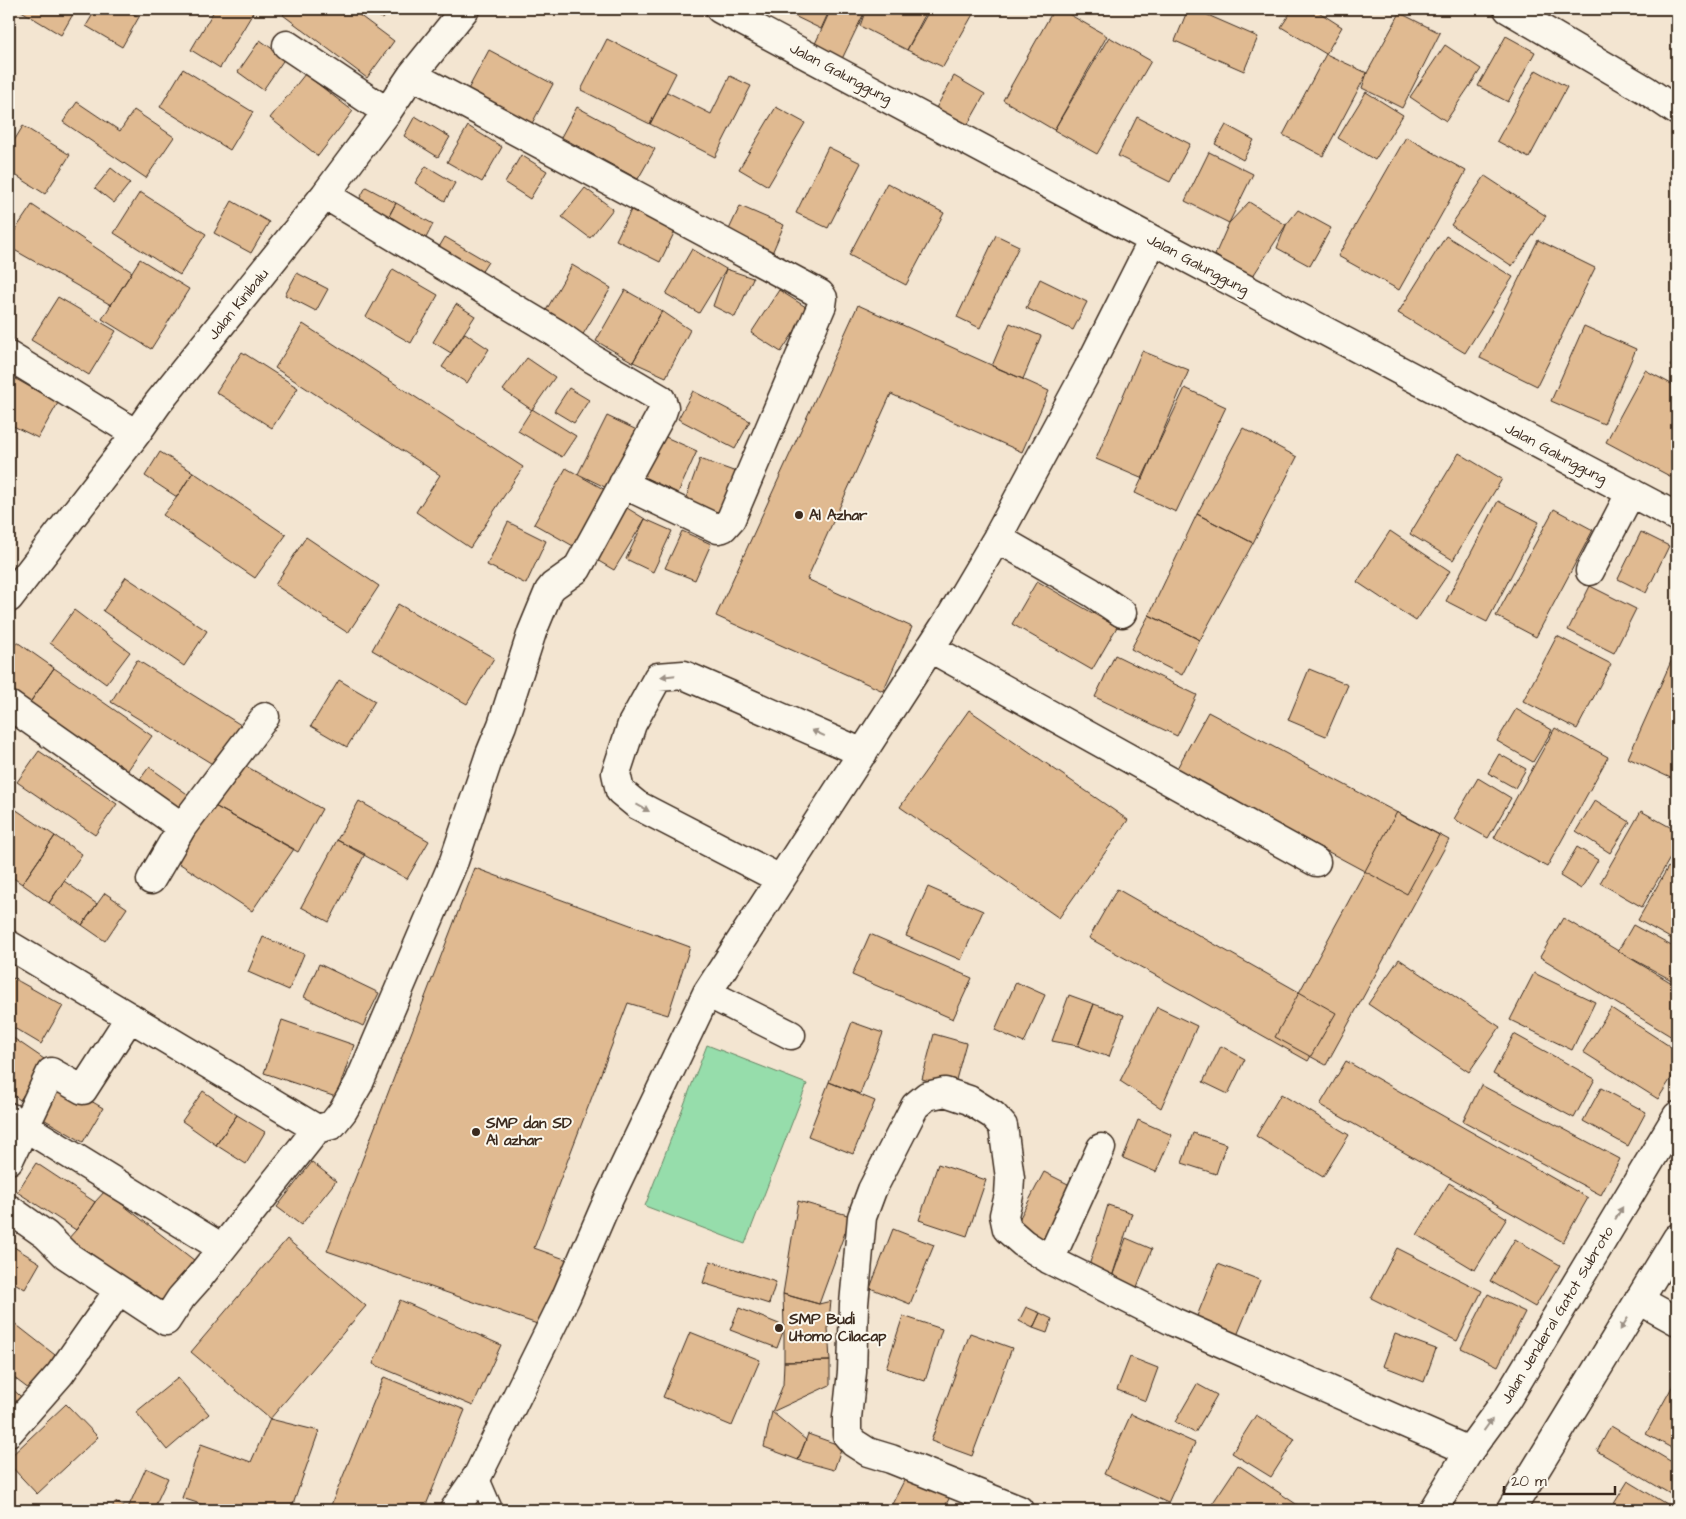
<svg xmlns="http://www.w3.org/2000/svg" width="1686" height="1519" viewBox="0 0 1686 1519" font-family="'Architects Daughter',sans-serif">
  <rect width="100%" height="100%" fill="#f3e5d1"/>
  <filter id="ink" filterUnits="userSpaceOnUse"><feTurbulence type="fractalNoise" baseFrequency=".02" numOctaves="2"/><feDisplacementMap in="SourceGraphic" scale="10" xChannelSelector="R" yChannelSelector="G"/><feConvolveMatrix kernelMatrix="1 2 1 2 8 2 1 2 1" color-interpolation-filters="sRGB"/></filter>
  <g filter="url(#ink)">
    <path fill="#96ddab" stroke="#688464" d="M707,1045L807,1084L745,1244L645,1206Z"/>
    <path fill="#e0ba91" stroke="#3b2a1e" d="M18,9H76L61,35Z
      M96,9H124L139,17L122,47L86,26Z
      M215,9H247L253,13L220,68L191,50Z
      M288,9H351L394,41L367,78L283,15Z
      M368,9H390L383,19Z
      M785,9H830L821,29L784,11Z
      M831,9H866L842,59L814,46Z
      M866,9H928L907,50L860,26Z
      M930,9H976L943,67L907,50Z
      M1054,9H1060L1107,36L1054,130L1003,100Z
      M1188,9H1194L1258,37L1244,71L1175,41Z
      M1293,9H1314L1342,27L1326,54L1281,27Z
      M1400,13L1440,33L1402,108L1362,88L1367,73Z
      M1506,36L1535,52L1508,102L1478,86Z
      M1109,37L1151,61L1097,154L1054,130Z
      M607,39L676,73L650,124L581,90Z
      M260,40L285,58L263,90L238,72Z
      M1445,45L1481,69L1446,121L1410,97Z
      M489,50L553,84L529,129L465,95Z
      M1326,54L1367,73L1323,156L1283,135Z
      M183,69L253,112L230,150L160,107Z
      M1536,70L1567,87L1529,158L1497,141Z
      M305,74L353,111L318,156L270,118Z
      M730,76L751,86L715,157L650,124L667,92L711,114Z
      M954,76L985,94L963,133L932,115Z
      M1366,92L1403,115L1375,160L1338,138Z
      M77,102L120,131L134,110L174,137L146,178L63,122Z
      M577,107L655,149L638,179L561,137Z
      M776,107L805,123L768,186L739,169Z
      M415,116L450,137L438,157L404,136Z
      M1137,117L1190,144L1170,182L1118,156Z
      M1226,125L1254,140L1243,160L1215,144Z
      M23,126L70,155L45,194L9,171V149Z
      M468,126L502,147L482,182L447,162Z
      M1406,137L1466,171L1399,290L1338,256Z
      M828,147L861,163L828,228L796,213Z
      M1209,152L1253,174L1229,223L1185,201Z
      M521,155L547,171L530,199L505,183Z
      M426,166L455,183L445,201L415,183Z
      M111,168L130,183L114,203L95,188Z
      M1485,176L1546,216L1512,266L1451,225Z
      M887,183L944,213L906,285L849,255Z
      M366,187L396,203L384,225L354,209Z
      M585,188L613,209L590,238L562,217Z
      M140,192L206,234L180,275L114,233Z
      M232,201L269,222L251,253L214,233Z
      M1249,202L1286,225L1251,279L1215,255L1229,223Z
      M396,203L433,224L422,246L384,225Z
      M32,205L132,272L111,305L9,247V239Z
      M740,206L784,225L770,258L725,238Z
      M631,210L675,231L660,262L616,240Z
      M1298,210L1331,228L1310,266L1277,248L1286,225Z
      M996,235L1019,246L980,328L957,317Z
      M1446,236L1513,277L1465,353L1398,313Z
      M445,237L488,262L477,279L435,254Z
      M1538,240L1595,268L1537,386L1480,358Z
      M692,249L726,269L699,313L666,294Z
      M140,259L189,289L151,349L102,319Z
      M572,265L611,288L582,336L544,314Z
      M393,269L438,295L411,343L366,317Z
      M726,269L753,278L735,317L713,306Z
      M297,273L328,289L316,311L285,295Z
      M1040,279L1087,302L1073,330L1026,308Z
      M625,290L662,311L633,362L596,341Z
      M779,290L809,309L781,352L751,333Z
      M58,297L116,331L89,375L31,340Z
      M456,304L475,316L451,353L433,342Z
      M858,305L1049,391L1022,452L891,394L807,579L912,627L883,691L716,616Z
      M662,311L690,330L666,377L633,362Z
      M1010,323L1041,336L1023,379L992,366Z
      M303,324L523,467L470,548L416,512L440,475L275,368Z
      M1584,326L1636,349L1604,424L1551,401Z
      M465,333L489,349L467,383L442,367Z
      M1142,351L1189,370L1143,479L1096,459Z
      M242,352L298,388L272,428L216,392Z
      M1677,355V371L1670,366Z
      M527,358L555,377L532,410L503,390Z
      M1645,370L1677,387V480L1606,442Z
      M9,375L58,403L38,438L9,424Z
      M569,388L589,400L574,423L554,411Z
      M1185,388L1226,407L1176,512L1135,493Z
      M693,391L750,421L735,449L678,419Z
      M532,409L576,436L562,457L518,431Z
      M607,416L639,431L609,489L578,474Z
      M1243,428L1297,457L1253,543L1197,514Z
      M661,435L697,451L678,493L642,476Z
      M160,452L193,472L177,497L145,476Z
      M1459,453L1502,479L1453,560L1410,534Z
      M700,459L739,473L721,523L682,509Z
      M566,468L607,491L575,547L534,524Z
      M193,472L286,535L255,578L163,515L177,497Z
      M1498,501L1539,522L1487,622L1446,601Z
      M627,508L645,519L614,570L595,559Z
      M1554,509L1593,530L1536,637L1496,616Z
      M1197,514L1253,543L1200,640L1149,615Z
      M645,519L672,531L653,572L626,559Z
      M508,522L546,541L526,584L487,565Z
      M682,531L711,544L695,580L665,568Z
      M1390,531L1450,571L1416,621L1357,582Z
      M1641,532L1669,546L1646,593L1618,579Z
      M306,537L379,586L348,633L275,585Z
      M126,577L207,631L184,666L103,611Z
      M1037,581L1117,627L1092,670L1012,624Z
      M1590,586L1636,609L1614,653L1568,630Z
      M398,604L494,658L467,704L372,650Z
      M74,610L130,652L106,684L50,643Z
      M1149,615L1200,640L1182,675L1131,649Z
      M1557,636L1611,664L1577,729L1523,701Z
      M17,642L54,668L26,708L9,696V654Z
      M1677,648V775L1675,780L1628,758Z
      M1115,655L1197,695L1177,736L1095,697Z
      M137,660L244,727L219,768L111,702Z
      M54,668L152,736L123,777L26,708Z
      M1309,669L1348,685L1326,736L1288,720Z
      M339,680L375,701L347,747L311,726Z
      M1516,709L1552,730L1533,762L1497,741Z
      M969,710L1128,820L1059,918L900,807Z
      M1208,712L1439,835L1407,894L1176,770Z
      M1555,728L1608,757L1547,867L1494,838Z
      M39,751L117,804L95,835L17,782Z
      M1499,754L1526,769L1515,788L1488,773Z
      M235,760L322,809L298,852L211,804Z
      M149,767L193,798L177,820L133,789Z
      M1478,778L1511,798L1488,838L1454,819Z
      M1595,800L1630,822L1610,853L1576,831Z
      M359,801L429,841L407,879L337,840Z
      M211,804L294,849L252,911L171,858Z
      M9,805L55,836L22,884L9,875Z
      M1641,811L1677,831V846L1642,907L1600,883Z
      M1397,812L1449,840L1326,1065L1275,1037Z
      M55,836L82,854L49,903L22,884Z
      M337,840L365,854L329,922L301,907Z
      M1577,847L1598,860L1581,889L1560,876Z
      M1668,867L1677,872V942L1638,920Z
      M475,868L690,947L668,1015L628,1003L534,1248L573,1262L543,1326L327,1251Z
      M64,881L97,904L82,925L49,903Z
      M928,887L983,911L961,960L906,936Z
      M1117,889L1336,1013L1308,1061L1089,938Z
      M105,893L127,908L105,941L82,925Z
      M1563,918L1677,986V1040L1540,957Z
      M1633,925L1677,949V983L1618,951Z
      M870,934L972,978L953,1019L852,975Z
      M263,937L304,954L289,990L248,972Z
      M1399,959L1500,1027L1469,1072L1368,1004Z
      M319,964L379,993L363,1026L304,997Z
      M1534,973L1595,1002L1572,1050L1510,1020Z
      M13,978L63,1006L41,1044L9,1025V985Z
      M1016,982L1045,995L1024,1043L995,1030Z
      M1069,995L1094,1004L1078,1046L1052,1041Z
      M1094,1004L1124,1015L1109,1057L1078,1046Z
      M1157,1007L1197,1026L1161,1108L1120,1081Z
      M1611,1008L1677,1051V1069L1658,1099L1583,1052Z
      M282,1020L354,1045L336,1097L264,1073Z
      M852,1022L883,1033L860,1094L829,1082Z
      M934,1034L966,1043L954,1087L922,1079Z
      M1514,1034L1595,1079L1574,1118L1493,1074Z
      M9,1035L47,1061L20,1100L9,1092Z
      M1221,1046L1245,1059L1228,1094L1203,1082Z
      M1346,1061L1588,1198L1563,1242L1320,1105Z
      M829,1082L875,1101L853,1154L808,1136Z
      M60,1083L103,1108L83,1142L40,1117Z
      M1481,1085L1620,1159L1601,1195L1463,1121Z
      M1601,1088L1646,1112L1628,1146L1583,1121Z
      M203,1091L237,1115L216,1145L182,1121Z
      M1281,1094L1349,1135L1323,1177L1256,1136Z
      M237,1115L265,1132L246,1164L216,1145Z
      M1138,1120L1172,1135L1156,1172L1123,1158Z
      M1193,1133L1226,1144L1216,1174L1182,1163Z
      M312,1162L336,1181L301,1225L277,1207Z
      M36,1163L95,1202L76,1230L17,1192Z
      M938,1164L986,1180L967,1236L919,1220Z
      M1044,1172L1078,1189L1049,1247L1014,1229Z
      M1449,1183L1507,1218L1475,1270L1417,1235Z
      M105,1191L199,1264L160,1312L67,1240L76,1230L95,1202Z
      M798,1201L851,1216L819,1304L783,1294Z
      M1108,1205L1132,1213L1112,1277L1088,1269Z
      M893,1229L934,1245L910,1304L870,1288Z
      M1126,1238L1152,1249L1137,1287L1112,1277Z
      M287,1239L366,1306L270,1419L191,1352Z
      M1515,1239L1560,1265L1535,1307L1490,1281Z
      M9,1244L40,1263L25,1289L9,1280Z
      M1397,1248L1482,1291L1457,1341L1371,1298Z
      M710,1261L776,1282L769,1304L703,1283Z
      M1218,1264L1260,1280L1236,1338L1195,1321Z
      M783,1294L819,1304L831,1301L828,1328L830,1361L784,1362V1329L777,1348L730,1330L739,1308L784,1326Z
      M1488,1294L1525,1312L1498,1366L1461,1348Z
      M400,1300L501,1345L473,1406L373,1364Z
      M1026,1307L1040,1313L1033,1328L1019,1321Z
      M1040,1313L1052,1319L1047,1333L1033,1328Z
      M903,1316L942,1329L925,1381L886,1368Z
      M9,1319L64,1362L38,1396L9,1374Z
      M690,1332L760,1360L732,1426L663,1397Z
      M970,1333L1012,1348L972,1456L931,1441Z
      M1395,1334L1436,1349L1424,1382L1383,1366Z
      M1130,1357L1158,1368L1146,1401L1117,1390Z
      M830,1361V1385L772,1412L783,1385L784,1362Z
      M384,1377L465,1410L424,1510H329Z
      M178,1378L209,1414L167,1450L136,1412Z
      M1677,1378V1451L1646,1434Z
      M1197,1384L1217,1395L1195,1433L1175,1422Z
      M9,1386L28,1403L9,1423Z
      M66,1404L98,1437L37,1494L9,1464V1458Z
      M772,1412L806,1440L798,1460L764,1447Z
      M1131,1414L1195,1443L1168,1503L1104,1474Z
      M1256,1415L1295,1439L1271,1477L1232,1453Z
      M270,1419L319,1431L291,1510H219L182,1498L201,1444L251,1462Z
      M1611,1426L1677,1465V1498L1597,1451Z
      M808,1434L842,1446L834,1470L798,1460Z
      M1238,1465L1305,1510H1208Z
      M146,1468L168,1478L153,1510H134L128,1508Z
      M907,1475L950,1497L943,1510H889Z
      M1628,1481L1676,1510H1610Z
      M970,1497L995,1510H962Z
      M115,1502L128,1508L134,1510H111Z"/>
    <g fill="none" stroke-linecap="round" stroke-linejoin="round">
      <g stroke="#3b2a1e" stroke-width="22">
        <path id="lane" d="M478,1475L493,1510"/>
      </g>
      <g stroke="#3b2a1e" stroke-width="31">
        <path id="street" d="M720,9L1153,240L1677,517
          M1508,9L1646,90L1677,111
          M287,45L387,112
          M412,75L764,264L820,294L823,298L822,305L731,519L723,528L718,529L623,484
          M9,356L136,434
          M997,538L1091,592L1122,613
          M1590,571L1631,492
          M9,598L136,434L158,403L325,195L387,112L412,75L465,9
          M930,648L1316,862
          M9,705L182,827
          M780,879L637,805L620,791L616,773L632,724L658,677L684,675L863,753
          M151,880L182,827L265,717
          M9,945L317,1129
          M707,993L791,1035
          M9,1117L222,1248
          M9,1160L51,1072L83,1090L130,1017
          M9,1209L46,1235L66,1255L166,1321L181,1298L197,1280L317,1129L332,1125L343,1111L359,1083L454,861L490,754L502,725L532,632L549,591L553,586L577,569L662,413L664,407L661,399L591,358L556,333L325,195
          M1050,1260L1101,1148
          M1639,1300L1677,1321
          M9,1432L60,1374L119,1290
          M454,1510L478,1475L566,1297L604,1209L707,993L951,616L997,538L1088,369L1153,240
          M1019,1510L891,1459L868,1452L854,1443L847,1435V1418L852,1372L854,1304L862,1217L872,1190L915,1106L927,1096L945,1092L969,1100L993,1115L1003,1126L1010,1178L1009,1195L1004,1215L1007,1229L1023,1243L1050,1260L1174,1322L1469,1451"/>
      </g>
      <g stroke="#3b2a1e" stroke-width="31">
        <path id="secondary" d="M1433,1510L1469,1451L1507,1399L1677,1116
          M1511,1510L1677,1238"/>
      </g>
      <use href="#lane" stroke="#fbf7ec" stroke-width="19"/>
      <use href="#street" stroke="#fbf7ec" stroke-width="28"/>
      <use href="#secondary" stroke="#fbf7ec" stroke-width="28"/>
    </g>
    <defs><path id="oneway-solid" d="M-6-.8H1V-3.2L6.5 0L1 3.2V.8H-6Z" transform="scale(1.25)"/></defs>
    <g fill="#9b9085">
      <use href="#oneway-solid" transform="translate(668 676) rotate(174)"/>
      <use href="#oneway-solid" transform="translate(818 733) rotate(-156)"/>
      <use href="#oneway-solid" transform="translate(643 808) rotate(29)"/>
      <use href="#oneway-solid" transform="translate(1619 1213) rotate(-59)"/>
      <use href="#oneway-solid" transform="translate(1624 1324) rotate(122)"/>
      <use href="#oneway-solid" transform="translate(1488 1425) rotate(-54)"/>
    </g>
  </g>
  <g fill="#3b2a1e" stroke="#fbf7ec" stroke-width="2">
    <circle cx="799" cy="515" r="5"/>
    <circle cx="476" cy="1132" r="5"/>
    <circle cx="779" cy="1328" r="5"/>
  </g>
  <g text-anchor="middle" stroke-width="4" stroke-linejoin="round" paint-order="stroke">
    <g font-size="15" fill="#3b2a1e" stroke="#fbf7ec">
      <text transform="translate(841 73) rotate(28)" y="5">Jalan Galunggung</text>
      <text transform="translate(1198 264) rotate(28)" y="5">Jalan Galunggung</text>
      <text transform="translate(238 304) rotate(-51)" y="5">Jalan Kinibalu</text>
      <text transform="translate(1556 453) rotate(28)" y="5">Jalan Galunggung</text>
      <text transform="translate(1557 1315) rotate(-59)" y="5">Jalan Jenderal Gatot Subroto</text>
    </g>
    <g font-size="15" font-weight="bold" fill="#3b2a1e" stroke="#fbf7ec" text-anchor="start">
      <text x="809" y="520">Al Azhar</text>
      <text x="486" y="1128">SMP dan SD<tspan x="486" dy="17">Al azhar</tspan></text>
      <text x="789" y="1324">SMP Budi<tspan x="789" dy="17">Utomo Cilacap</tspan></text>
    </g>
  </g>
  <rect width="1686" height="1519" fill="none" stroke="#fbf7ec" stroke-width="30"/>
  <rect x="15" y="15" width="1656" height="1489" fill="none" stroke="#3b2a1e" stroke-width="2" filter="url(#ink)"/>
  <path d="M1504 1486v8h111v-8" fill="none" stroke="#3b2a1e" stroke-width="2.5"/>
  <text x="1511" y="1486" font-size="15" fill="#3b2a1e" stroke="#fbf7ec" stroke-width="4" paint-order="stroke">20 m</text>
</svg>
